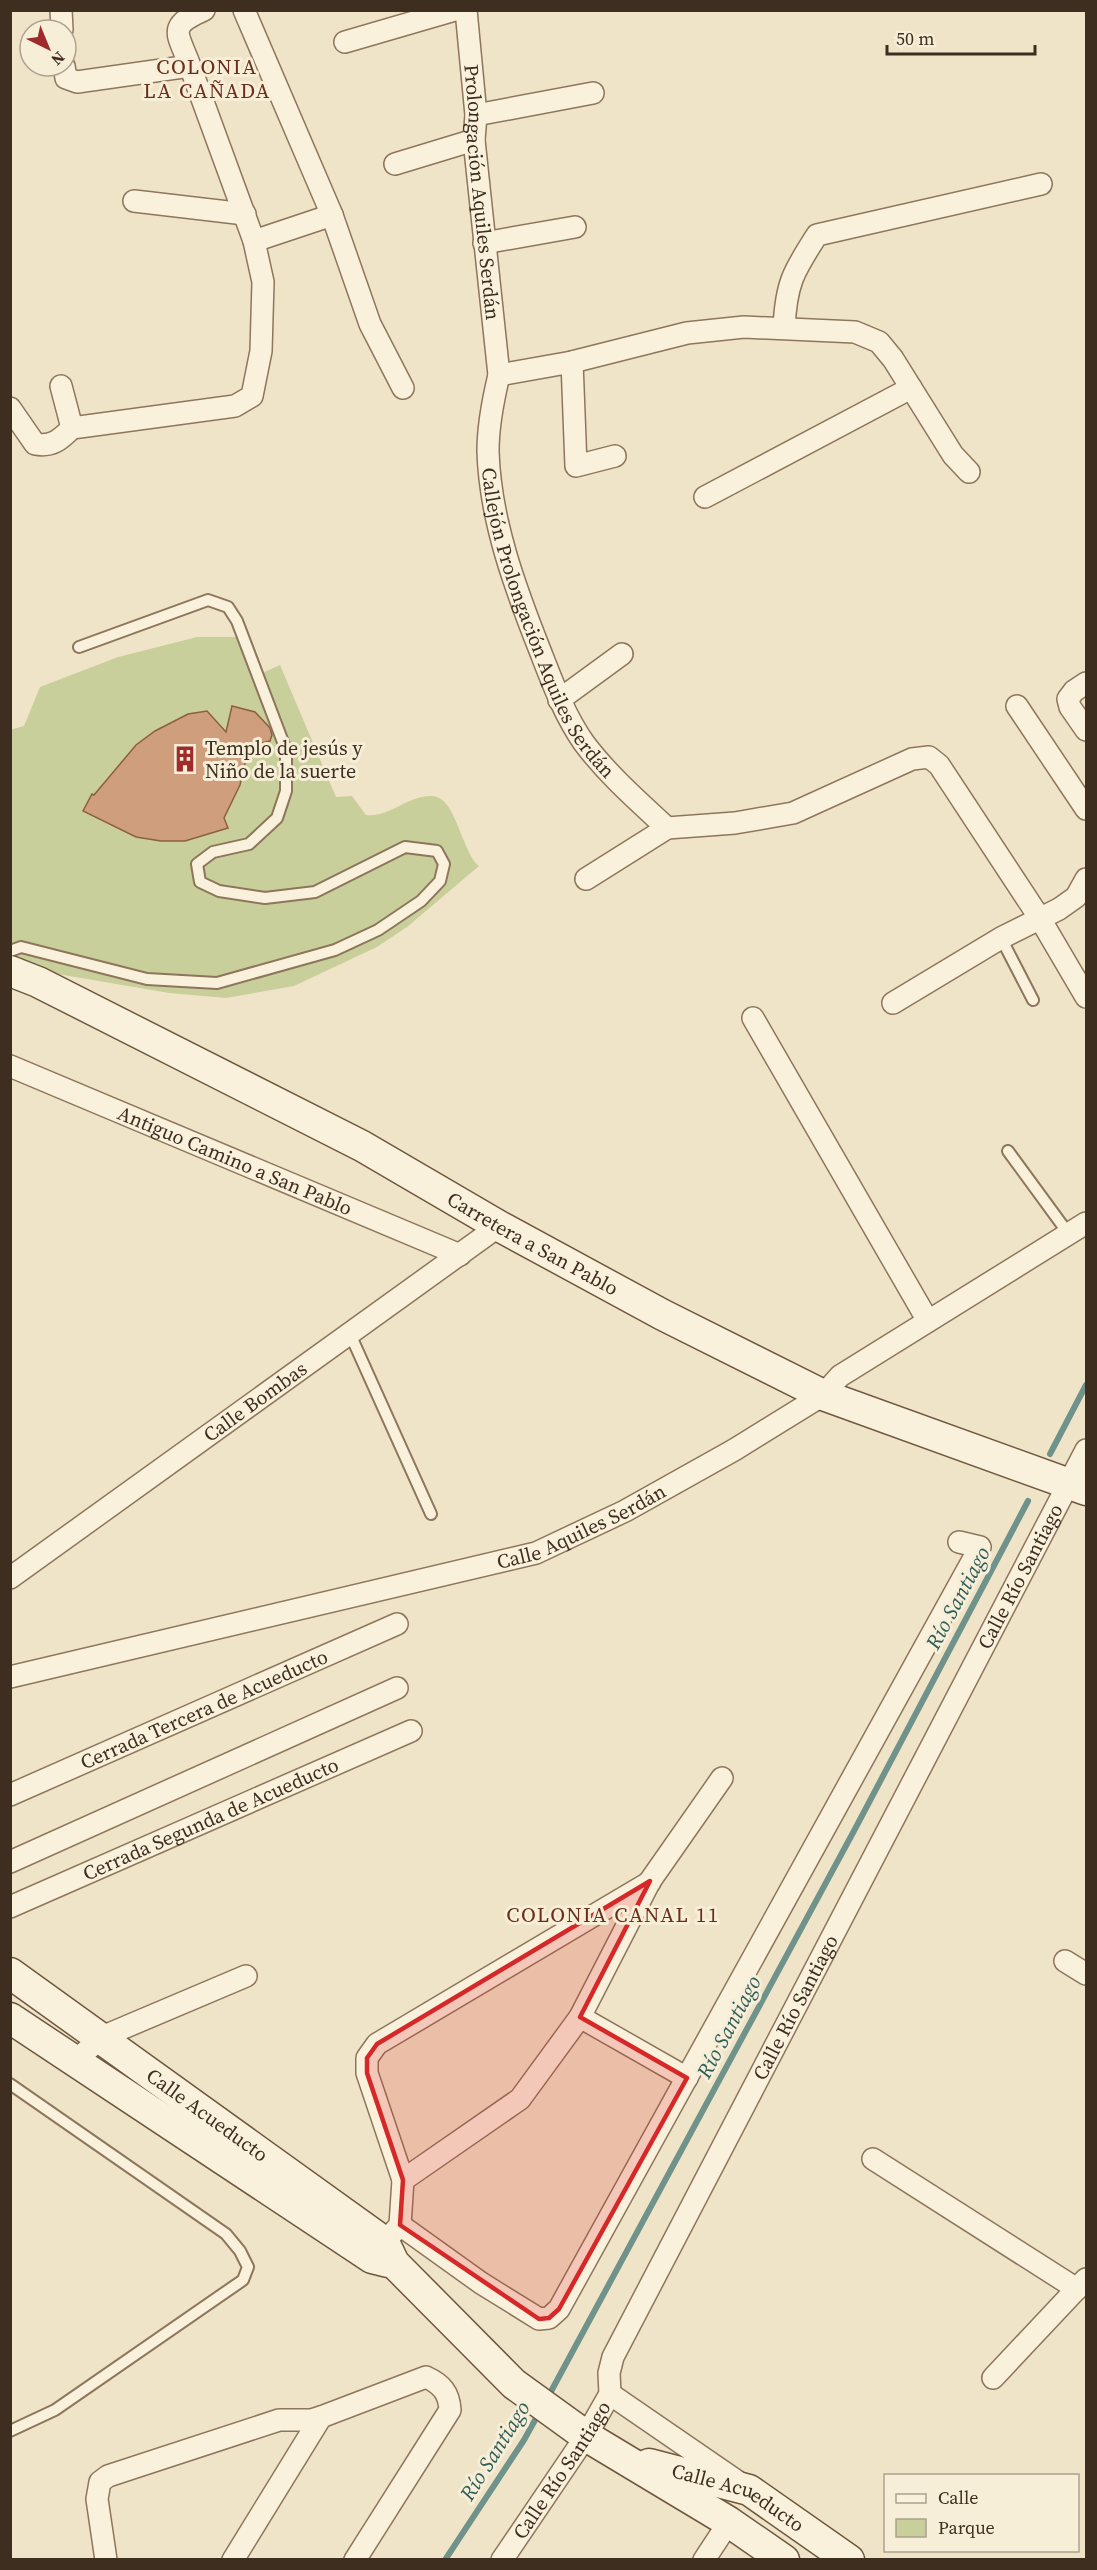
<svg xmlns="http://www.w3.org/2000/svg" width="1097" height="2570" viewBox="0 0 1097 2570" font-family="'Source Serif 4',serif">
  <rect width="100%" height="100%" fill="#f0e4c8"/>
  <path fill="#c9cf9b" d="M197,637H242L260,674L280,665L336,797L352,796L366,815C389,818 408,795 432,796C456,796 462,853 479,866L407,927L377,947L294,986L226,998L169,993L40,971L11,959L10,730L24,726L40,687L118,657Z"/>
  <g fill="none" stroke-linecap="round" stroke-linejoin="round">
    <path stroke="#6f938a" stroke-width="6" d="M1050,1454L1086,1385
      M548,2397L855,1829L1028,1501
      M445,2560L524,2440L540,2411"/>
  </g>
  <path fill="#cf9f7d" stroke="#8d5f41" stroke-width="1.5" d="M232,706L255,712L270,728L272,735L270,741L249,746L240,785L224,818L228,828L185,841H161L136,837L83,811L92,794L94,795L136,745L155,731L188,714L207,711L226,732Z"/>
  <g fill="none" stroke-linecap="round" stroke-linejoin="round">
    <g stroke="#8d765c" stroke-width="14">
      <path id="lane" d="M1001,938L1033,1000
        M10,951L21,947L147,979L217,983L335,950L378,930L421,901L440,881L444,864L437,851L405,847L315,892L265,898L219,891L200,882L197,864L213,852L249,844L277,818L286,791V750L237,621L228,607L208,600L79,647
        M1008,1151L1068,1233
        M350,1334L431,1514
        M10,2084L226,2234L240,2251L248,2267L243,2280L55,2410L10,2431"/>
    </g>
    <g stroke="#8d765c" stroke-width="24">
      <g id="street">
        <path d="M61,10L62,30"/>
        <path d="M244,10L332,215L370,324L403,388"/>
        <path id="s1" d="M466,10L476,115L474,140L499,375C493,400 488,425 488,451C490,521 516,590 541,653C553,684 565,716 584,743C608,775 638,801 667,828L735,823L793,813L912,759L929,757L939,765L1039,917L1086,997"/>
        <path d="M345,42L455,10"/>
        <path d="M190,66C178,33 166,27 204,10"/>
        <path d="M476,115L593,93"/>
        <path d="M395,164L474,140"/>
        <path d="M134,201L245,214"/>
        <path d="M254,241L332,215"/>
        <path d="M484,243L575,227"/>
        <path d="M784,328C786,284 793,272 817,235L1041,184"/>
        <path d="M572,362L576,466L615,456"/>
        <path d="M499,375L572,362L687,333L744,327L855,332L879,342L893,359L953,455L969,472"/>
        <path d="M61,386L72,428"/>
        <path d="M10,408L35,444C52,447 60,440 72,428L235,406L252,396L261,351L263,282L254,241L190,66L77,82L66,78L64,66"/>
        <path d="M705,497L911,388"/>
        <path d="M1086,683L1074,691L1068,699L1070,707L1086,730"/>
        <path d="M559,700L622,654"/>
        <path d="M1017,706L1086,809"/>
        <path d="M586,879L667,828"/>
        <path d="M893,1003L1001,938L1059,909L1076,897L1086,879"/>
        <path d="M753,1018L928,1321"/>
        <path id="s2" d="M10,1066L460,1255"/>
        <path id="s3" d="M10,1578L499,1226"/>
        <path id="s4" d="M10,1677L536,1553L625,1511L734,1450L823,1395L840,1376L1086,1223"/>
        <path id="s5" d="M10,1795L397,1624"/>
        <path d="M10,1862L397,1688"/>
        <path id="s6" d="M10,1907L411,1731"/>
        <path d="M1065,1961L1086,1974"/>
        <path d="M580,2017L687,2078"/>
        <path d="M75,2061L102,2037L246,1976"/>
        <path d="M873,2159L1077,2289"/>
        <path d="M403,2180L367,2073V2058L377,2044L650,1882"/>
        <path d="M400,2225L481,2283L539,2319L549,2318L559,2309L980,1547L959,1542"/>
        <path d="M391,2235L400,2225L403,2180L520,2099L580,2017L650,1881L722,1778"/>
        <path d="M993,2378L1086,2279"/>
        <path d="M610,2394L741,2484"/>
        <path d="M106,2560L97,2499L100,2482L108,2476L279,2420H311L321,2417L426,2377C441,2384 449,2392 450,2410L355,2560"/>
        <path d="M233,2560L321,2417"/>
        <path id="s7" d="M502,2560L586,2436L610,2394L609,2373L613,2357L1086,1450"/>
        <path d="M704,2560L729,2522"/>
      </g>
    </g>
    <g stroke="#6f573f" stroke-width="33">
      <g id="secondary">
        <path id="s8" d="M10,971L38,982L362,1146L499,1226L663,1315L823,1395L1086,1490"/>
        <path id="s9" d="M10,1973L384,2242L394,2263L514,2384L586,2436L729,2522L784,2560"/>
        <path d="M10,2018L372,2258L388,2262"/>
        <path id="s10" d="M649,2464L749,2490L849,2560"/>
      </g>
    </g>
    <use href="#lane" stroke="#faf1dc" stroke-width="10"/>
    <use href="#street" stroke="#faf1dc" stroke-width="21"/>
    <use href="#secondary" stroke="#faf1dc" stroke-width="30"/>
  </g>
  <path fill="#d62828" fill-opacity="0.2" stroke="#d62828" stroke-width="4.5" stroke-linejoin="round" d="M650,1881L580,2017L687,2078L559,2309L549,2318L539,2319L400,2225L403,2180L367,2073V2058L377,2044Z"/>
  <defs>
    <g id="building-bare" transform="scale(2.07)"><path d="M-4-6H4V6H1V3H-1V6H-4ZM-2.5-4.3h1.7v1.8h-1.7ZM.8-4.3h1.7v1.8H.8ZM-2.5-1h1.7V.8h-1.7ZM.8-1h1.7V.8H.8Z" fill="#9e2a2b" stroke="#f7eed8" stroke-width="2.5" paint-order="stroke"/></g>
  </defs>
  <g fill-rule="evenodd">
    <use href="#building-bare" x="185" y="759"/>
  </g>
  <g text-anchor="middle" stroke-width="6" stroke-linejoin="round" paint-order="stroke">
    <g font-size="20" fill="#3d2e20" stroke="#f7eed8">
      <text dy="7" stroke="none"><textPath href="#s1" startOffset="183">Prolongación Aquiles Serdán</textPath></text>
      <text dy="7" stroke="none"><textPath href="#s1" startOffset="628">Callejón Prolongación Aquiles Serdán</textPath></text>
      <text dy="7" stroke="none"><textPath href="#s2" startOffset="244">Antiguo Camino a San Pablo</textPath></text>
      <text dy="7" stroke="none"><textPath href="#s8" startOffset="590">Carretera a San Pablo</textPath></text>
      <text dy="7" stroke="none"><textPath href="#s3" startOffset="302">Calle Bombas</textPath></text>
      <text dy="7" stroke="none"><textPath href="#s4" startOffset="592">Calle Aquiles Serdán</textPath></text>
      <text dy="7" stroke="none"><textPath href="#s7" startOffset="1116">Calle Río Santiago</textPath></text>
      <text dy="7" stroke="none"><textPath href="#s5" startOffset="212">Cerrada Tercera de Acueducto</textPath></text>
      <text dy="7" stroke="none"><textPath href="#s6" startOffset="219">Cerrada Segunda de Acueducto</textPath></text>
      <text dy="7" stroke="none"><textPath href="#s7" startOffset="630">Calle Río Santiago</textPath></text>
      <text dy="7" stroke="none"><textPath href="#s9" startOffset="243">Calle Acueducto</textPath></text>
      <text dy="7" stroke="none"><textPath href="#s7" startOffset="108">Calle Río Santiago</textPath></text>
      <text dy="7" stroke="none"><textPath href="#s10" startOffset="96">Calle Acueducto</textPath></text>
    </g>
    <g font-size="20" fill="#3d2e20" stroke="#f7eed8" text-anchor="start">
      <text x="205" y="755">Templo de jesús y<tspan x="205" dy="23">Niño de la suerte</tspan></text>
    </g>
    <g font-size="21" letter-spacing="1.5" fill="#6b2e1e" stroke="#f7eed8">
      <text x="207" y="74">COLONIA<tspan x="207" dy="24">LA CAÑADA</tspan></text>
      <text x="613" y="1922">COLONIA CANAL 11</text>
    </g>
    <g font-size="21" font-style="italic" fill="#2f5d5a" stroke="#f7eed8">
      <text transform="translate(958 1598) rotate(-62)" y="7">Río Santiago</text>
      <text transform="translate(729 2027) rotate(-62)" y="7">Río Santiago</text>
      <text transform="translate(495 2451) rotate(-58)" y="7">Río Santiago</text>
    </g>
  </g>
  <rect width="1097" height="2570" fill="none" stroke="#3d2e20" stroke-width="24"/>
  <rect x="884" y="2474" width="195" height="78" fill="#f7eed8" stroke="#ada18e" stroke-width="1.5"/>
  <rect x="896" y="2494" width="30" height="9" fill="#faf1dc" stroke="#ada18e" stroke-width="1.5"/>
  <text x="938" y="2504" font-size="18" fill="#3d2e20">Calle</text>
  <rect x="896" y="2519" width="30" height="18" fill="#c9cf9b" stroke="#ada18e" stroke-width="1.5"/>
  <text x="938" y="2534" font-size="18" fill="#3d2e20">Parque</text>
  <g transform="translate(48 48) rotate(137)"><circle r="28" fill="#f7eed8" stroke="#ada18e" stroke-width="1.5"/>
  <path d="M0-4.5L10 22L0 15L-10 22Z" fill="#9e2a2b"/>
  <text y="-9" font-size="16" font-weight="bold" text-anchor="middle" fill="#3d2e20">N</text>
  </g>
  <path d="M887 45v9h148v-9" fill="none" stroke="#3d2e20" stroke-width="3"/>
  <text x="896" y="45" font-size="18" fill="#3d2e20" stroke="#f7eed8" stroke-width="4.5" paint-order="stroke">50 m</text>
</svg>
